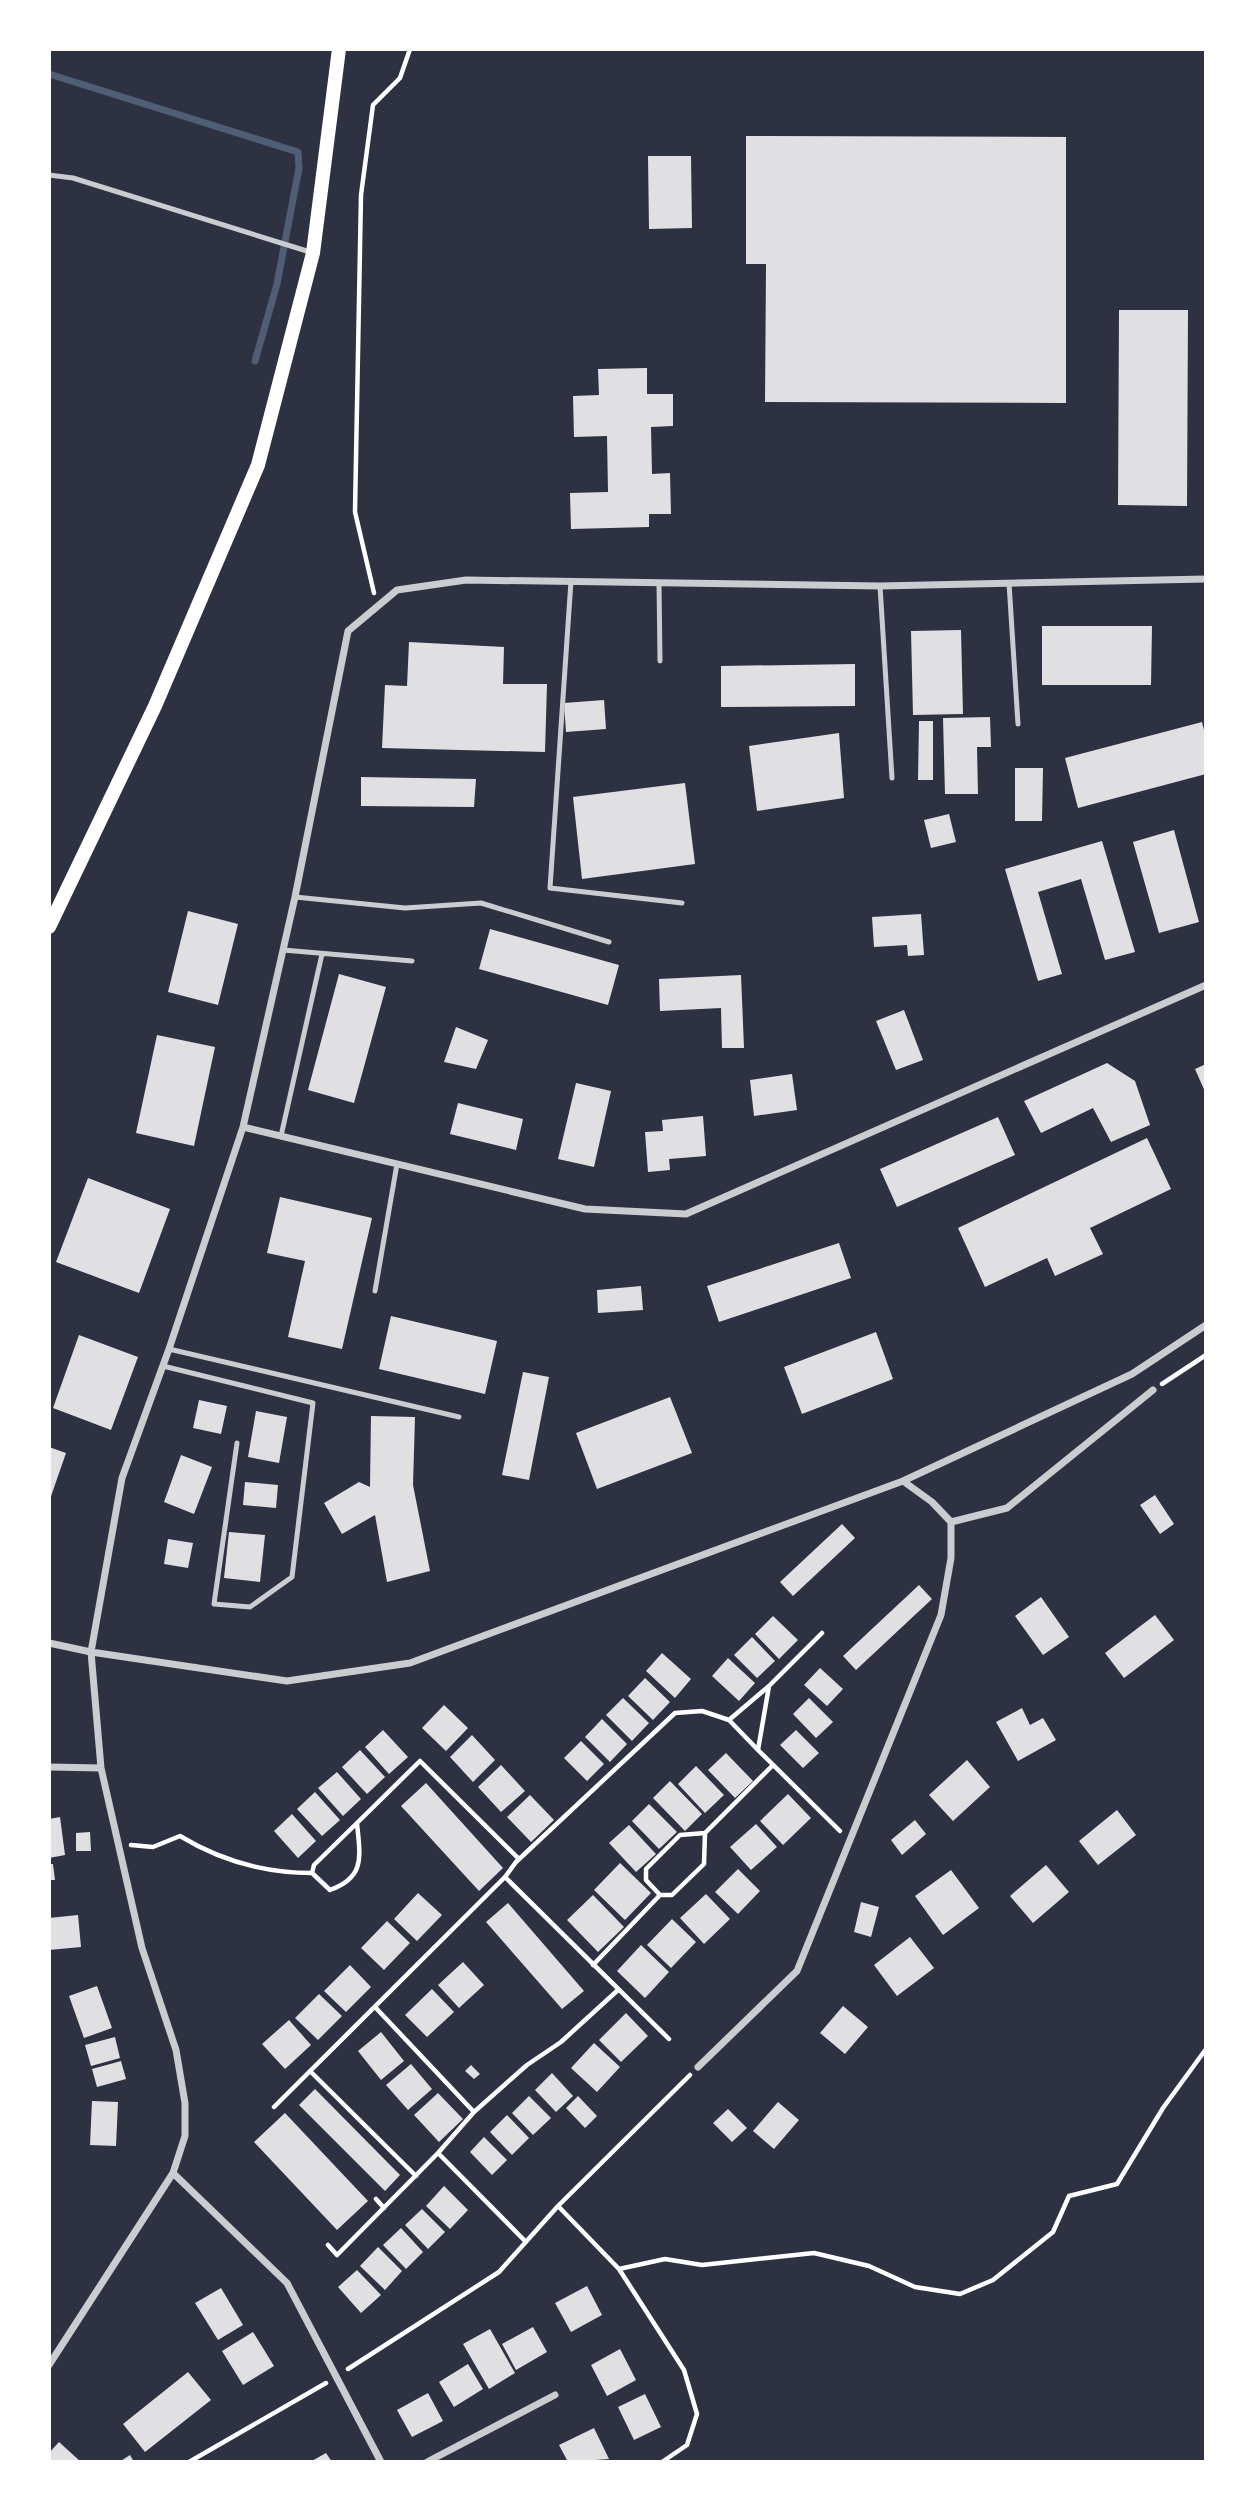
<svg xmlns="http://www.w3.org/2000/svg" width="1255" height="2511" viewBox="0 0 1255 2511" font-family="Jost,sans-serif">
  <rect width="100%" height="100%" fill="#2d3142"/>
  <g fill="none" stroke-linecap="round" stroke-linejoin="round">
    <path stroke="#4f5d75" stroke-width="7" d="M49,74L298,152L299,168L277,284L255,361"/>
  </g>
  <path fill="#e0e0e3" d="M746,136L1066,137V403L765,402L766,264H746Z
    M648,156H691L692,228L649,229Z
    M1119,310H1188L1187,506L1118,505Z
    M647,368V394H673V426L651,427L652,474L670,473L671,514H649V527L571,529L570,493L608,492L607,436L574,437L573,396L599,395L598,369Z
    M1042,626H1152L1151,685H1042Z
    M961,630L963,714L913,715L911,631Z
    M409,642L504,647L503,684H547L545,752L382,748L385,685L407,686Z
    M855,664V706L721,707V666Z
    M604,700L606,729L566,732L564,703Z
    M990,717L991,747H977L978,794H945L943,718Z
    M919,721H933V780H918Z
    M1202,722L1206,738V774L1078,808L1065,758Z
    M839,733L844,798L757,811L749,746Z
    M1015,768H1043L1042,821H1015Z
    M361,777L476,779L474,807L361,806Z
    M685,783L695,864L582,879L573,797Z
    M949,814L956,842L931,848L924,820Z
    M1174,830L1199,922L1159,933L1133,842Z
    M1102,841L1135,952L1105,960L1081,879L1038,892L1062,974L1038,981L1005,869Z
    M188,911L238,924L218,1005L168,992Z
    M921,914L924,955L908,956L907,945L874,947L872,917Z
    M490,929L619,965L608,1005L479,969Z
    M339,974L386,987L354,1103L308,1090Z
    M741,975L744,1048H722L721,1008L660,1011L659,979Z
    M904,1010L923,1060L896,1070L876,1021Z
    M456,1027L488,1040L476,1069L444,1062Z
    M157,1035L215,1047L194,1146L136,1133Z
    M1107,1063L1135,1081L1150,1125L1111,1142L1093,1108L1041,1133L1024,1101Z
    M1206,1064V1094L1195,1069Z
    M792,1074L797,1110L754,1116L750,1080Z
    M576,1083L611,1091L594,1167L558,1159Z
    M458,1103L523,1119L516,1150L450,1134Z
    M703,1116L706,1156L669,1159L670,1170L648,1172L645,1132L663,1131L662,1120Z
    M998,1117L1015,1155L897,1207L880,1169Z
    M1147,1138L1171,1189L1090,1228L1103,1254L1055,1276L1047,1258L985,1287L958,1228Z
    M88,1178L170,1209L139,1293L56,1262Z
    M280,1197L372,1218L342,1349L288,1337L305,1261L267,1253Z
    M839,1243L851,1278L719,1322L707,1286Z
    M641,1286L643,1310L598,1313L597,1290Z
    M391,1316L497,1341L485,1394L379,1369Z
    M876,1332L893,1379L802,1414L784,1367Z
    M79,1335L138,1357L111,1430L53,1408Z
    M523,1372L549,1377L529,1480L502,1475Z
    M670,1397L692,1453L597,1489L576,1433Z
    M199,1400L227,1406L221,1434L193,1428Z
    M256,1411L287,1417L279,1463L248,1457Z
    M371,1416L415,1417L413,1485L430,1571L387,1582L375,1515L342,1534L324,1503L359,1482L370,1487Z
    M49,1447L66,1453L49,1502Z
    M181,1455L212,1467L194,1514L164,1502Z
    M245,1482L278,1485L276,1508L243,1505Z
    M1155,1495L1174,1524L1160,1534L1140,1505Z
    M842,1524L855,1538L793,1596L780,1582Z
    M229,1532L265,1535L260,1582L224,1578Z
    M168,1539L193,1543L188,1568L164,1564Z
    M919,1585L932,1599L856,1670L843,1656Z
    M1041,1597L1069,1637L1043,1655L1015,1616Z
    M1155,1615L1174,1640L1124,1678L1105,1653Z
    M773,1616L798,1640L779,1659L755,1634Z
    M752,1637L775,1661L757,1678L734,1655Z
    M662,1653L691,1679L675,1698L646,1671Z
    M728,1658L755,1683L739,1701L712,1676Z
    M820,1668L843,1689L827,1706L804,1685Z
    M645,1678L670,1702L653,1720L628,1696Z
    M623,1698L649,1723L632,1741L606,1715Z
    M809,1698L833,1722L816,1738L793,1714Z
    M444,1705L468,1728L446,1751L422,1728Z
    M1022,1708L1030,1725L1043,1718L1056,1740L1018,1761L996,1722Z
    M602,1719L627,1744L610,1762L585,1737Z
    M383,1730L408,1757L389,1774L365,1747Z
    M796,1730L819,1753L803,1768L780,1745Z
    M472,1735L495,1760L473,1782L450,1757Z
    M581,1741L604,1764L587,1781L564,1758Z
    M360,1750L385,1777L367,1794L342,1767Z
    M726,1753L753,1781L735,1798L708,1770Z
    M967,1760L990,1787L953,1821L929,1795Z
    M501,1765L525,1791L501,1812L478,1787Z
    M696,1766L724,1795L705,1813L678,1784Z
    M337,1772L361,1799L343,1816L318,1788Z
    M670,1781L702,1814L685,1831L653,1798Z
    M426,1783L503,1868L479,1891L401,1806Z
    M315,1792L340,1820L322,1836L297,1809Z
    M788,1794L811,1818L783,1845L760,1821Z
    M530,1795L554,1820L531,1842L507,1817Z
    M649,1804L677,1832L659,1849L632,1821Z
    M1117,1810L1136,1835L1098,1865L1079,1841Z
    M292,1814L316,1841L298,1858L274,1831Z
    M60,1817L65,1855L49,1858V1819Z
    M915,1820L926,1834L902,1855L891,1840Z
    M756,1824L777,1847L751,1870L730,1847Z
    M629,1825L656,1854L636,1872L609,1843Z
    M90,1832L91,1851H76V1833Z
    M620,1863L651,1893L625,1920L594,1890Z
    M49,1864H53L55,1880H49Z
    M1046,1865L1069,1892L1033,1923L1010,1896Z
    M738,1869L760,1891L738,1914L715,1892Z
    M951,1870L979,1908L943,1935L915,1896Z
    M418,1893L442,1915L417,1941L394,1919Z
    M706,1894L730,1919L704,1944L680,1918Z
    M593,1895L624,1927L598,1952L567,1920Z
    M861,1902L879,1907L871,1937L854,1932Z
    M508,1903L584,1991L562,2009L486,1922Z
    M78,1915L81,1947L49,1950V1918Z
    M672,1919L696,1942L671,1968L647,1945Z
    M387,1921L410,1943L384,1970L361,1948Z
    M910,1937L934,1968L897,1996L874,1965Z
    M641,1945L669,1972L645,1998L617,1971Z
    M463,1962L484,1985L459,2008L438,1985Z
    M350,1965L371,1987L346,2012L324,1991Z
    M97,1986L112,2028L84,2038L69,1996Z
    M432,1989L454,2012L427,2037L405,2015Z
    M319,1994L342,2016L318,2040L295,2018Z
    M843,2006L868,2027L845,2054L820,2033Z
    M626,2013L648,2036L621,2062L599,2040Z
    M289,2020L311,2045L285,2069L262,2044Z
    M381,2032L404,2061L381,2080L358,2051Z
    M115,2037L120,2058L91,2066L85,2045Z
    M594,2043L620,2067L597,2092L571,2068Z
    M121,2061L126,2079L97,2087L92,2069Z
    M411,2064L432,2089L408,2110L386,2085Z
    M471,2065L480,2074L474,2079L465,2071Z
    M552,2073L573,2096L556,2112L535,2090Z
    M315,2089L400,2175L385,2191L299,2105Z
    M438,2093L463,2119L439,2142L414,2115Z
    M529,2096L551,2118L533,2135L512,2113Z
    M578,2096L597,2116L585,2128L566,2108Z
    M92,2101L118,2102L116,2146L90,2145Z
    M778,2102L799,2120L774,2149L753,2131Z
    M728,2109L747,2128L732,2142L713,2123Z
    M285,2113L368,2201L337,2230L254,2142Z
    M507,2115L529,2138L512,2155L490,2132Z
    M484,2137L507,2160L492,2175L470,2152Z
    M444,2186L468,2210L450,2229L426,2206Z
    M422,2209L445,2232L428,2249L405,2225Z
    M401,2228L423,2252L406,2269L383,2245Z
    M378,2247L402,2271L385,2290L360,2266Z
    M357,2270L381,2295L361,2313L338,2287Z
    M587,2286L602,2315L571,2332L555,2303Z
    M221,2288L243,2325L218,2340L195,2303Z
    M533,2327L547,2352L516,2370L502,2344Z
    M490,2329L515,2373L489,2389L463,2344Z
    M253,2332L274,2366L243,2385L222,2351Z
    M620,2349L636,2380L607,2396L591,2365Z
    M468,2364L483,2389L454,2407L439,2382Z
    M188,2372L211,2400L145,2452L123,2424Z
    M428,2393L443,2421L412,2437L397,2410Z
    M645,2394L661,2427L634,2440L618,2407Z
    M594,2428L609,2459L568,2462L559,2445Z
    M59,2442L81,2462H49V2453Z
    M326,2453L332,2462H310Z
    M130,2455L134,2462H119Z"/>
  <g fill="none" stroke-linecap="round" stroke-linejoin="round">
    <path stroke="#fff" stroke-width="4.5" d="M374,593L355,512L361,195L373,105L400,78L410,49
      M1162,1384L1206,1355
      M822,1633L769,1686L758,1750L840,1831
      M729,1720L758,1750
      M357,1823L314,1865L312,1873L330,1890C366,1877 360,1856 357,1823L420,1761L519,1859
      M131,1845L153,1847L180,1836C221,1861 265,1873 312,1873
      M660,1895L646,1880V1869L680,1835L705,1833
      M593,1965L660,1895H672L704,1864L705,1833L773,1765
      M375,2007L474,2112
      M669,2039L505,1877L516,1862L675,1713L702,1711L729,1720L769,1686
      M310,2071L416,2176
      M274,2107L505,1877
      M438,2153L526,2242
      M376,2199L384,2208
      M558,2206L619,2269L684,2370L697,2414L687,2445L662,2462
      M328,2245L337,2255L438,2153L474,2112L527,2065L561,2042L618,1990
      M619,2269L665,2259L702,2265L814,2253L869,2266L915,2287L960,2294L993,2280L1053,2232L1069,2196L1117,2184L1163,2108L1206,2049
      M348,2369L499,2272L558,2206L690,2075
      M189,2462L326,2383"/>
    <path stroke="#caccd0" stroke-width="5" d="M49,175L73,178L310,252
      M571,581L550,888L682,903
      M659,583L660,661
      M1009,583L1018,724
      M880,586L892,778
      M295,897L405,908L481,903L609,942
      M283,950L412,961
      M281,1136L322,954
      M375,1291L397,1164
      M169,1349L459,1417
      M163,1366L313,1403L292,1577L250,1607L214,1604L237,1443"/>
    <path stroke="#caccd0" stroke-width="7" d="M243,1127L585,1209L686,1214L1206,985
      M951,1522L1007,1508L1153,1390
      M49,1643L91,1652L287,1681L410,1663L903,1481L1132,1374L1206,1325
      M49,1767L101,1768
      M698,2067L797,1971L941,1615L951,1558V1522L932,1502L903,1481
      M173,2173L287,2283L381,2462
      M49,2365L173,2173L185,2136V2103L176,2050L142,1948L101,1768L91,1652L122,1478L169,1349L243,1127L295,897L348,631L397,590L466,580L880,586L1206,579
      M427,2462L555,2395"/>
    <path stroke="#fff" stroke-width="14" d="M49,927L155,706L258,465L313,253L339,49"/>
  </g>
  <rect width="1255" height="2511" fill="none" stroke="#ffffff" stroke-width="102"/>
</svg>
